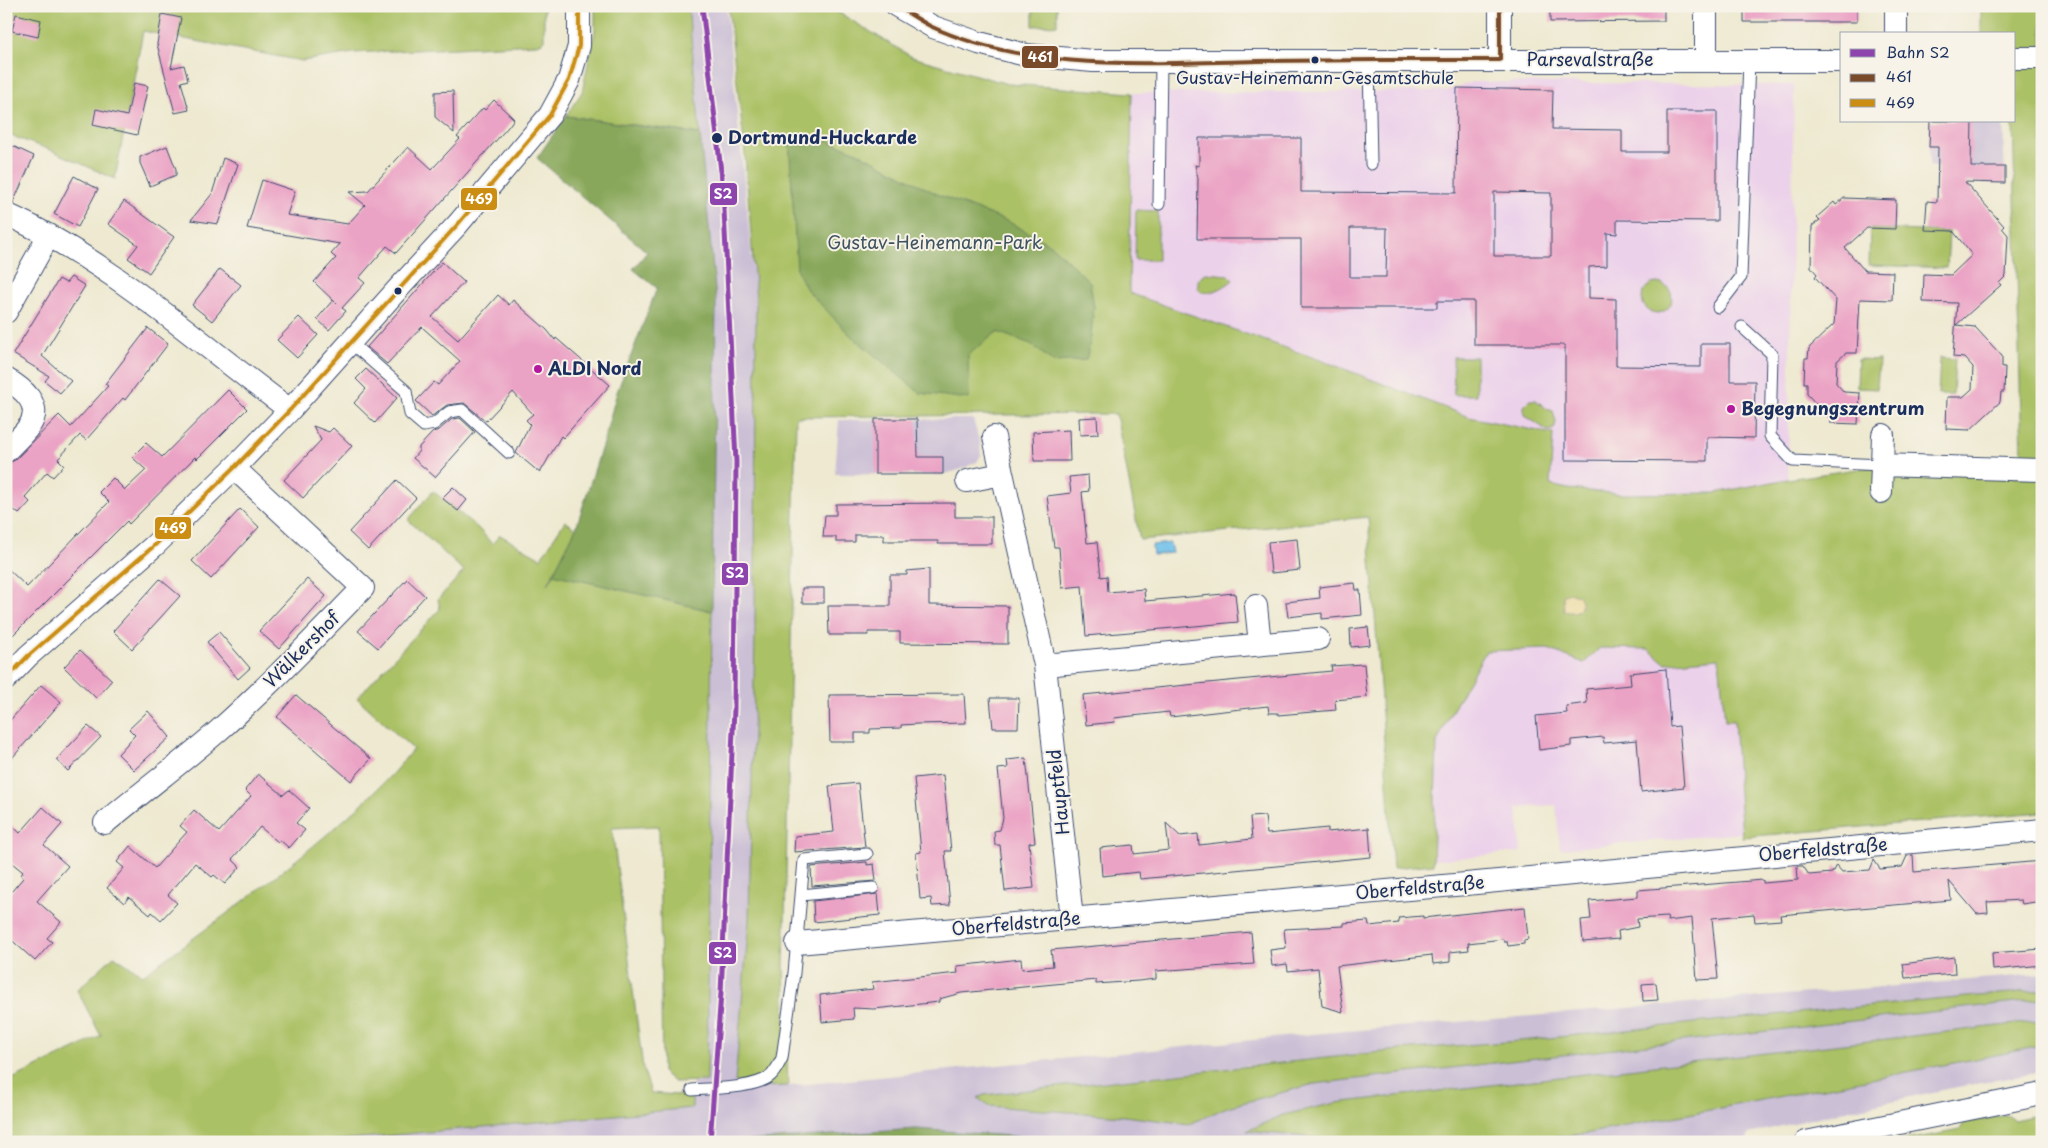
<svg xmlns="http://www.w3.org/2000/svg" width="2048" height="1148" viewBox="0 0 2048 1148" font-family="'Playpen Sans',sans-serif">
  <rect width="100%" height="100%" fill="#f7f3e8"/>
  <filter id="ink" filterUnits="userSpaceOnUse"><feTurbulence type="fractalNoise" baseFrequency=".02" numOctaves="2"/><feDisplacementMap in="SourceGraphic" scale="10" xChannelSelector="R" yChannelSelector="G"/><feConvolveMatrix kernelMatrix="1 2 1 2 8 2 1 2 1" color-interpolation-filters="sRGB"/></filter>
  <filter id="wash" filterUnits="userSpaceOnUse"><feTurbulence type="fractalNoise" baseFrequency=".0096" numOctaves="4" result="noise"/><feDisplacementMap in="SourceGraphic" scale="20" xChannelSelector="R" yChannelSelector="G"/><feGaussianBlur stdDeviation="1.12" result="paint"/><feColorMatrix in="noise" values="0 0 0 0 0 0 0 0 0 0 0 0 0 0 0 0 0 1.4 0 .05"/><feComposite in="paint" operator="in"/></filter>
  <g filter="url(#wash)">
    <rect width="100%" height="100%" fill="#eee9d0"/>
    <path fill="#ecd1ea" d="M1472,82L1794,85L1788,479L1715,493L1623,494L1568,489L1549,485L1552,434L1469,417L1326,362L1129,293L1132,93L1446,91Z
      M1600,648L1648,649L1665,663L1719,658L1725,721H1734L1742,833L1560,849L1556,805L1517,807L1521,852L1433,860L1437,742L1451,713L1486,651L1548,649L1584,663Z"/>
    <path fill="#cbbfd5" d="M688,6H726L756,299L755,635L749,921L735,1082L761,1087L788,1086L1323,1033L2042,974V990L1743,1018L1520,1041L1400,1050L1262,1064L984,1095L979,1098L989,1106L1124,1116L1190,1124L1227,1107L1314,1084L2042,999V1022L1336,1103L1283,1115L1248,1131L1356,1142H1088L916,1129L735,1142H317L692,1108V1083L707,1081L716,300Z
      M1930,121H2003L2005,183L1938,182V167L1929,166Z
      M973,419L980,443L981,455L977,462L959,470L941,475L835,474L839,420Z
      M2042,1046V1072L1947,1089L1831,1114L1749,1134L1747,1141L1513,1142L1590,1133Z"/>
    <path fill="#abc165" stroke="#637862" d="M6,6H544V41L538,44L353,53L302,61L143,31L115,179L51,150L6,134Z
      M595,6H688L700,134L566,116L582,92L595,31Z
      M728,6H828L912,57L1008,84L1132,93L1129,293L1326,362L1469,417L1553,434L1550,485L1568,489L1623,494L1715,493L1788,479L1870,467L2042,478V812L1742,837L1734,721H1725L1719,658L1665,663L1648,649L1600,648L1584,663L1548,649L1486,651L1451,713L1437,742L1433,864L1393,868L1368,517L1140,540L1116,414L796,417L784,967L788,1086L761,1087L735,1082L749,921L755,635L756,299L744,143Z
      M1057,6V25L1033,26V7Z
      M1981,6H2042V459L2022,458L2013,121L2014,34H1981Z
      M1136,210L1158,211V260H1135Z
      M1870,229L1949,232L1947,268L1869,265Z
      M1206,273L1228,275L1233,280C1224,289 1191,304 1199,278Z
      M1642 298a15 15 0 1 1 30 0a15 15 0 1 1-30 0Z
      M1453,357H1476V395H1454Z
      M1940,358L1955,359L1953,395H1938Z
      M1858,359L1879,360L1877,389L1857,388Z
      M1530,400H1536L1547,409L1553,411L1556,422L1554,429L1548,431L1524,415C1523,407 1523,404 1530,400Z
      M433,491L479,529L492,544L500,535L541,558L565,521L576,529L547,586L555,573L712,611L707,1081L674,1082L662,1072L659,826L612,828L643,1068L651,1093L692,1096V1108L317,1142H6V1082L101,1036L77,990L114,956L143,975C205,930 266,886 324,837C356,810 388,782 413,749L357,698L440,609L438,599L464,571L408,520Z
      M2042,990V999L1314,1084L1227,1107L1190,1124L1124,1116L988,1106L978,1098L984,1095L1400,1050L1520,1041L1743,1018Z
      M2042,1021V1046L1590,1133L1513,1142H1356L1247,1131L1283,1115L1336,1103Z
      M2042,1114V1142H1896L1960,1130L1964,1123L2007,1115L2014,1120Z"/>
    <path fill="#88a75a" stroke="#526b5c" d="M566,116L700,134L716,300L712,611L553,574L576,528L604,440L617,392L657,288L633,269L647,252L537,158Z
      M824,139L855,151L939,195L1007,221L1051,245L1090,282L1094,307L1090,343L1086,360L1053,362L1031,344L997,332L968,355L969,399L920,393L849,334L807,290L797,270L789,140Z
      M916,1129L1088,1142H735Z"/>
    <path fill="#eeda9e" stroke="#84847e" d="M1571,593L1578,595C1586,608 1578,615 1564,611L1563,595Z"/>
    <path fill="#6dc0e9" stroke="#4478a4" d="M1170,543L1172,553L1153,555L1152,545Z"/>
    <g id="blocks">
      <path fill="#eba3c5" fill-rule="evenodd" d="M1550,6H1664V21L1550,22Z
        M1744,6H1857V22H1744Z
        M16,14L41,20L38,37L12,31Z
        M162,14L181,18L171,68L184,65L188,80L181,82L189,110L175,113L157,44Z
        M134,83L148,86L137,135L93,125L96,109L127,116Z
        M1457,88L1553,90L1552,129L1622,130V152H1667V111H1717V221L1617,220V234L1607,233V266L1589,267V298L1616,299V366L1701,367V344H1730V381H1755L1754,438L1707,437V461L1565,460V345H1474V301H1437V308H1301V239H1197L1198,178L1195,165L1199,166V138H1301V192L1456,193ZM1494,192L1551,193V256H1494ZM1350,228H1387L1386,277H1350Z
        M453,91L454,133L435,117V92Z
        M494,100L514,119L508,127L396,253L387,246L359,278L365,283L342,308L346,311L329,330L317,319L333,300L337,304L314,282L336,258L331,254L340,244L247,228L262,180L295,191L287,215L348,224L365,205L349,192L368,191L408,147L432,169L460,139L457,137L483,108L485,110Z
        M1930,121H1972L1971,167H2005V183L1965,182L2004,226L2002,228L2008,235L2006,276L1999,283L2001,285L1956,325L1975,327L2002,356V367H2005L2004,392H2001L2000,402L1970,430L1946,429L1947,397H1963L1972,389L1973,367L1965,358L1953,357L1957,303L1923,302L1924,274L1951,275L1972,255L1953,231L1925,230L1927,201L1937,202L1938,147H1929Z
        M6,143L34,156L13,203L6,201Z
        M167,146L176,169V175L150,186L140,163V157Z
        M223,158L238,164L218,224L191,220L212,194Z
        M74,176L98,189L78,227L54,214Z
        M1844,198L1896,200L1895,229L1867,228L1845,248L1865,271L1893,272L1892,300L1860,299L1857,353H1846L1837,361L1836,383L1844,392L1860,393L1858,424L1830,423V419L1807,394V383H1804L1805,358H1808L1809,348L1834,324L1836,300L1815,277L1817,274L1811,267L1812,226L1820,220L1817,217L1825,210L1834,202L1836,205Z
        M124,201L174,237L149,273L128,258L138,245L108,224Z
        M442,262L464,282L432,317L458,340L498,295L509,305L513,300L547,330L555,340L556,338L610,385L563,438L561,436L540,473L516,453L530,424L526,420L533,414L513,392L486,421L464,403L447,405L432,416L416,401L434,382L438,385L460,361L422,327L387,364L367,347Z
        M220,269L241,285L212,321L192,305Z
        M71,277L85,286L42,356L71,381L60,393L45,381L49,376L13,354L59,279L66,283Z
        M299,317L318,335L297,358L277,340Z
        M148,328L168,344L125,400L123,398L86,440L80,435L58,459L64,465L53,477L47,472L25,497L30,502L19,514L6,503V464L15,460L59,415L71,427L108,386L105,384Z
        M366,369L397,398L375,423L354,403L366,389L356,379Z
        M228,390L247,409L197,459L195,457L129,524L127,521L6,642V567L27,587L109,502L99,492L113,478L125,490L146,470L132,457L146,443L162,457Z
        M1097,417L1098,434L1080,435L1079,418Z
        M460,418L475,432L435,477L413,458L419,451V447L433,432L439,430L452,419Z
        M875,419H917L918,457H943V474H875Z
        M313,426L329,432L333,428L352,446L303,498L284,480L321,440Z
        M1069,430L1070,461H1034L1033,432Z
        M1088,475L1089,491L1082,492L1087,543L1097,542L1101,577L1107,576L1108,592L1144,589L1145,601L1235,593L1238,622L1086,636L1082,586L1062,588L1059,547H1054L1047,496L1071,493L1069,477Z
        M397,480L416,498L368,550L349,532Z
        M453,487L467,500L458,511L442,498Z
        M955,503V517H992V544H938V541H884V535H855V542H836V537H823L825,515H836V504Z
        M240,509L259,527L211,579L192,561Z
        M1297,539L1300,570L1271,573L1268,542Z
        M929,569V605L1008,606V644L900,643V632H868V635H829L828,606H890V575H907V571Z
        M160,579L180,596L132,649L113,631Z
        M307,579L326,596L279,649L259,631Z
        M407,579L425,596L378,648L358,631Z
        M1355,583L1356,590H1360L1362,615L1322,619V613L1288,617L1286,602L1320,598L1319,587Z
        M802,588H824V603H802Z
        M1368,627L1370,645L1351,647L1350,629Z
        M219,632L250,668L238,679L207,642Z
        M80,650L112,680L96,698L64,667Z
        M1364,664L1367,697L1335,700L1336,710L1278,715V713H1269L1268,706L1170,717L1169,712L1114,718L1115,722L1086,725L1083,695L1332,671L1331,666Z
        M1666,669L1670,727L1679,726L1684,787L1641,792L1637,740L1604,743L1603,737L1571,740V746L1539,750L1536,716L1567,713L1566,706L1587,703L1586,689L1631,685L1630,673Z
        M41,685L61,702L6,765V725Z
        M964,694L966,723L917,724L901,725V728L870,729V733H855V742H830L829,695Z
        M296,695L371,759L351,781L277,717Z
        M990,698H1019L1018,728H993Z
        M148,711L170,737L134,770L118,754L135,735L129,729Z
        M88,726L101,737L68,771L56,760Z
        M1026,758L1035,842L1029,843L1034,888L1005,891L1000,845H995L994,831L1000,830L1003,818L998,769L1008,768L1007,760Z
        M258,774L283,795L289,790L309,808L296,823L305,830L289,848L280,840L278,842L260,827L232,859L240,867L225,884L214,875L212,877L195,863L168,895L177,903L161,920L152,912L150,915L129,897L124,903L107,888L124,868L117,862L130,846L155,868L187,832L180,826L194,810L219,832L251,796L245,790Z
        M943,775L951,851H945L950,905L932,906L931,898L920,899L916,853L921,852L914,778Z
        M858,783L865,847L794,852L795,836L834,832L829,786Z
        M43,807L62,824L44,845L68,866L37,901L61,922L47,938L52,942L35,961L6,935V898L23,878L21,875L23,872L6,858V820L20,833Z
        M1265,816L1267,834L1328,828V832L1369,828L1371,857L1140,879L1139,872L1102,876L1100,848L1133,845L1134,854L1169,850L1166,823L1180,836L1198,834L1199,845L1252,839L1250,817Z
        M1913,855L1914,872L2042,861V901L2022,904L2021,900L1987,902L1988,913L1977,914L1949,881L1951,900L1780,915L1781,920L1755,922L1754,914L1712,918L1718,979L1697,980L1692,918L1668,921L1667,917L1637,919L1638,927L1618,931L1619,939L1583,942L1581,920L1591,919L1589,901L1638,897V890L1763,880V883L1798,880L1797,866H1803L1809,875L1832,873L1836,865L1842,872L1870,870L1874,860L1880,869L1902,867L1907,856Z
        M867,862V865L874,864L876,881L812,886L811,867Z
        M878,894L880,915L814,922L813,901Z
        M1525,907L1528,939L1524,940V944L1508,946L1507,942H1504L1503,939L1468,943L1469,950L1450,952V962L1433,964L1432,955L1337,966L1343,1012L1322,1006L1318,968L1288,971L1287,964L1272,966L1270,950L1286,948L1284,929L1344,926V923L1368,921L1369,926L1399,923L1398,918L1423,916V918Z
        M1251,932L1254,964L1156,971V979L1138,981L1096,984V980L961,993L939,999V1002L874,1009L853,1008L854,1019L822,1022L820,995L873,989L872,982L958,973L957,966L1021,959L1022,969L1053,966L1051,950Z
        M2042,949V965L1993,970L1992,953Z
        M1954,957L1955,974L1905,978L1903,964Z
        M1656,983L1658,1000L1643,1001L1642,984Z"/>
    </g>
  </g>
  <g filter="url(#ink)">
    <use href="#blocks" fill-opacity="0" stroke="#3b4b6f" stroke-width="1"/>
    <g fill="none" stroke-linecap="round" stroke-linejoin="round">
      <g stroke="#3b4b6f" stroke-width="13">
        <path id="lane" d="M1369,60L1371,164
          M1159,204L1161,62
          M1718,307L1741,277L1749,60
          M1742,327L1772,354L1770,436L1793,461L1882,465
          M350,342L406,391L410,414L424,426L434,424L449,412L462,410L509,453
          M801,895L804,860L867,854
          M692,1090C713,1088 751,1089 769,1077C775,1073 779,1064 782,1058L794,973L801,895L873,888"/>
      </g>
      <g stroke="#3b4b6f" stroke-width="24">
        <path id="street" d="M897,6L933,27L979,43L1026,55L1093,61H1842
          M1500,6V60
          M1706,6V60
          M1896,34V6
          M2014,58H2042
          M6,214C112,262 197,342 290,410
          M6,312L49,235
          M6,379C22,388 43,404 30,425C24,434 14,443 6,451
          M1883,435L1882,465L2042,470
          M994,437L1045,665L1072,919
          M967,481L1002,474
          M1881,492L1882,465
          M1256,606L1260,644
          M1045,665L1318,639
          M6,679L28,656L155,545L234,468L290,410L397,290L458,224L550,115L569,80L579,46V6
          M105,823C142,792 181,763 217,732C268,687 315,637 363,588L234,468
          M797,943L1466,884L2042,830
          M1806,1142L2042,1094"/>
      </g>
      <use href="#lane" stroke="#fff" stroke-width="11"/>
      <use href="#street" stroke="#fff" stroke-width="22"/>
      <g stroke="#f7f3e8" stroke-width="8">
        <path id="bus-1" d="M897,6C908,13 919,20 930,26C1031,73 1149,63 1258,61C1339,60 1419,60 1500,60
          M1500,6V60"/>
      </g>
      <g stroke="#f7f3e8" stroke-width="8">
        <path id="bus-2" d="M6,679L28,656L155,545L234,468L290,410L458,224L550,115L569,80L579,46V6"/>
      </g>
      <use href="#bus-1" stroke="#7a4b2a" stroke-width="4"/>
      <use href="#bus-2" stroke="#cb8e13" stroke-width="4"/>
      <g stroke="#f7f3e8" stroke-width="9">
        <path id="rail-1" d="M702,6L723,189L736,462L734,709L721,993L710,1142"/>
      </g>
      <use href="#rail-1" stroke="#8e44ad" stroke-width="5"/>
    </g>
  </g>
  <g fill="#1b2f5e" stroke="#f7f3e8" stroke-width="2">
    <circle cx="1315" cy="60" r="4.5"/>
    <circle cx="717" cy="138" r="6"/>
    <circle cx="398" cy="291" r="4.5"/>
  </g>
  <g fill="#b5179e" stroke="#f7f3e8" stroke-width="2">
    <circle cx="538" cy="369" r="5"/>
    <circle cx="1731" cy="409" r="5"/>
  </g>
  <g text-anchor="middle" stroke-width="4" stroke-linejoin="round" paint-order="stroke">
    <g font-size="17" fill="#1b2f5e" stroke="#f7f3e8">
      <text x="1315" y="84">Gustav-Heinemann-Gesamtschule</text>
    </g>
    <g font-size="18" fill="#1b2f5e" stroke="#f7f3e8">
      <text x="1590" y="66">Parsevalstraße</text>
      <text transform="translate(302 650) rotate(-45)" y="6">Wälkershof</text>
      <text transform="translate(1059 792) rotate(-96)" y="6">Hauptfeld</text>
      <text transform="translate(1823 850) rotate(-5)" y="6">Oberfeldstraße</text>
      <text transform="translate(1420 888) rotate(-5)" y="6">Oberfeldstraße</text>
      <text transform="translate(1016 924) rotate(-5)" y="6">Oberfeldstraße</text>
    </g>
    <g font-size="18" font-weight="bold" fill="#1b2f5e" stroke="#f7f3e8" text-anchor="start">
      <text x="728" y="144">Dortmund-Huckarde</text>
    </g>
    <g font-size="18" fill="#3f5460" stroke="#f7f3e8">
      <text x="935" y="249">Gustav-Heinemann-Park</text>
    </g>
    <g font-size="18" font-weight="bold" fill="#1b2f5e" stroke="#f7f3e8" text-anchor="start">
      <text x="548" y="375">ALDI Nord</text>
      <text x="1741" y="415">Begegnungszentrum</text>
    </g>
  </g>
  <g stroke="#f7f3e8" stroke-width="2">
    <rect x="1021" y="45" width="38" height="24" rx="5" fill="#7a4b2a"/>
    <rect x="709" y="182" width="29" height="24" rx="5" fill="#8e44ad"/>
    <rect x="460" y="187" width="38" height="24" rx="5" fill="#cb8e13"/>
    <rect x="154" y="516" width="38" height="24" rx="5" fill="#cb8e13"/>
    <rect x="721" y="562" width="28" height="24" rx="5" fill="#8e44ad"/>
    <rect x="708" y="941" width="29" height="24" rx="5" fill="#8e44ad"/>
  </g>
  <g font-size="14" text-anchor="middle" font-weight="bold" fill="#fff">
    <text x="1040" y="62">461</text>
    <text x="723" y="199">S2</text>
    <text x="479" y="204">469</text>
    <text x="173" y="533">469</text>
    <text x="735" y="578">S2</text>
    <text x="723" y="958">S2</text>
  </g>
  <rect width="2048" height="1148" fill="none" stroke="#f7f3e8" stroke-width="25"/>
  <rect x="1840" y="32" width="175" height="90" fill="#f7f3e8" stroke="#9fa5b1"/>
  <rect x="1850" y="49" width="25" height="8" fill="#8e44ad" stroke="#9fa5b1"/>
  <text x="1886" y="58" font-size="15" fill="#1b2f5e">Bahn S2</text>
  <rect x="1850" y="74" width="25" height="8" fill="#7a4b2a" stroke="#9fa5b1"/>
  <text x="1886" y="82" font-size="15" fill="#1b2f5e">461</text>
  <rect x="1850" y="99" width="25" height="8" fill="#cb8e13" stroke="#9fa5b1"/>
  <text x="1886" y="108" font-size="15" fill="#1b2f5e">469</text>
</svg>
